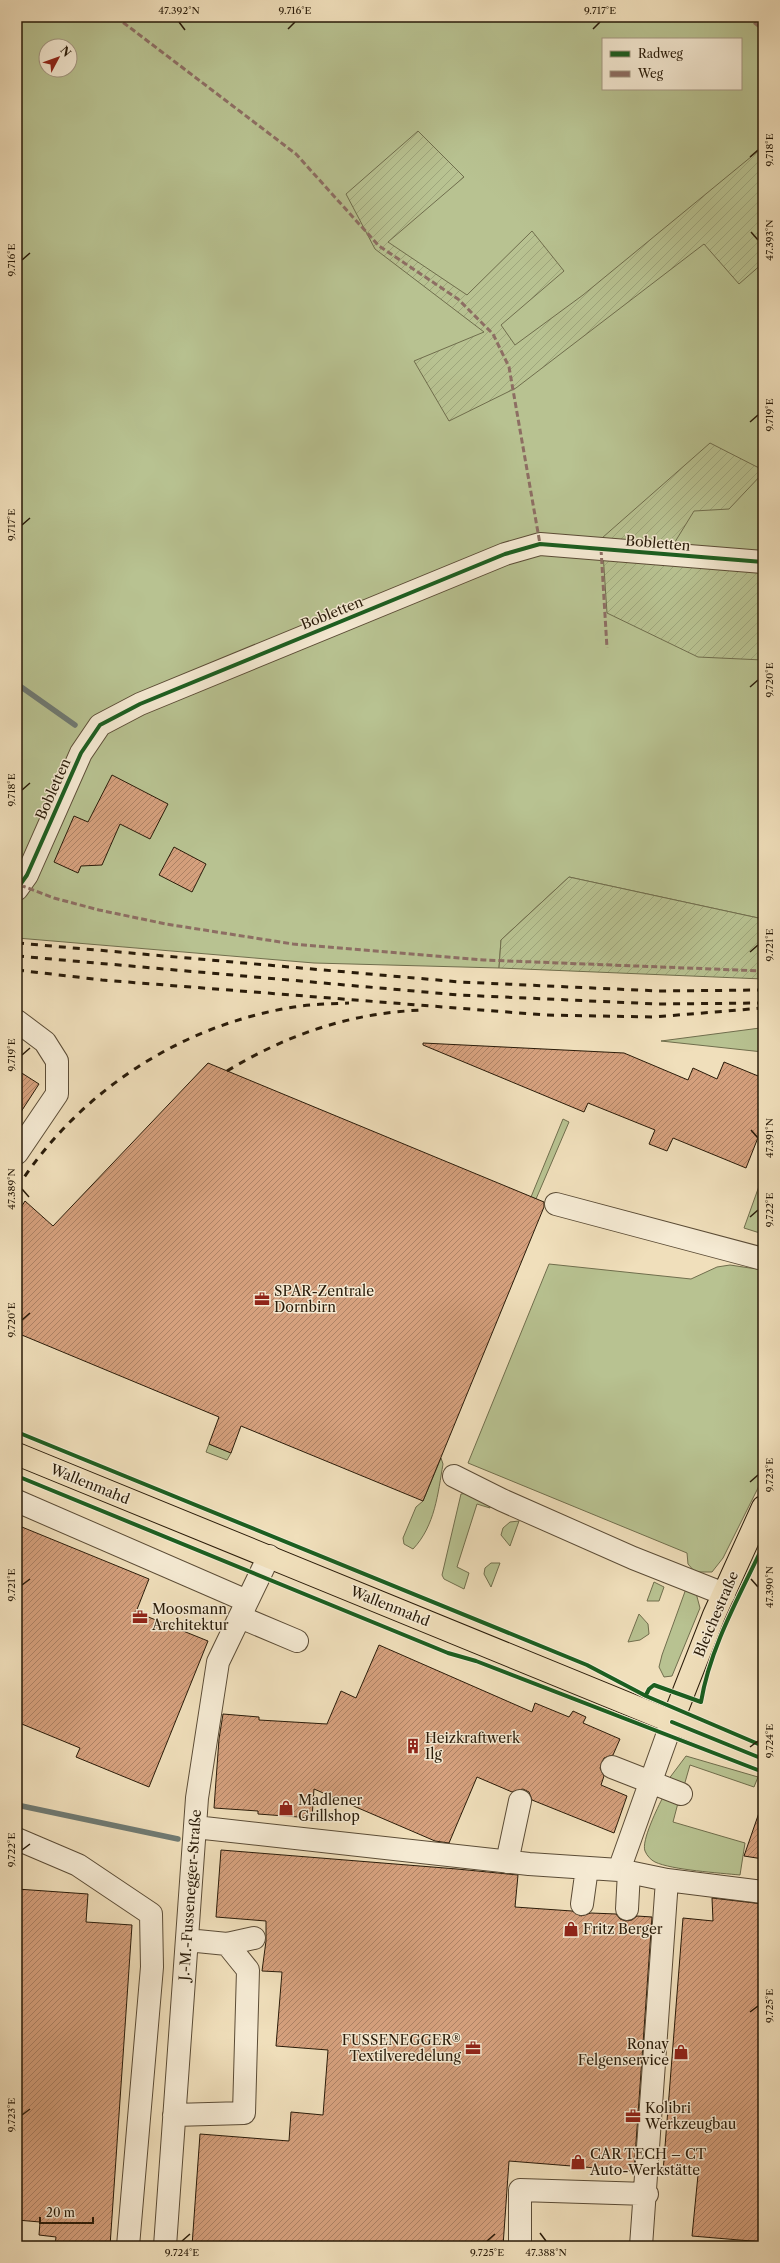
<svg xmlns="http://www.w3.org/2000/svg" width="780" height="2263" viewBox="0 0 780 2263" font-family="'Libre Caslon Text',serif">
  <defs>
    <pattern id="garden-furrows" width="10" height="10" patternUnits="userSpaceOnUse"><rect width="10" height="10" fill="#b8c291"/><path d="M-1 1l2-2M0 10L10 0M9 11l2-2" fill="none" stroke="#9ea67c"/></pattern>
    <pattern id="building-hatch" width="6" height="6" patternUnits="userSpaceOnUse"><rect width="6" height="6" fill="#d5a07d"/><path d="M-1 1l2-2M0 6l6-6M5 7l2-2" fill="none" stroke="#ad8265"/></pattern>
  </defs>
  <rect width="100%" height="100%" fill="#f0dfbb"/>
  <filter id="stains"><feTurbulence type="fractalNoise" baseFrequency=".005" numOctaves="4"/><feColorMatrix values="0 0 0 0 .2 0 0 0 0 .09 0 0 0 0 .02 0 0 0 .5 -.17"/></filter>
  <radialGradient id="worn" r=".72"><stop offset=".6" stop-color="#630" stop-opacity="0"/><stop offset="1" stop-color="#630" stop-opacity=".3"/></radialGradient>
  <path fill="#b8c291" stroke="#706e4d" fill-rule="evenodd" d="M17,17H763V919L569,877L501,940L499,968L314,963L17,938ZM603,39H741V89H603ZM46,46H70V70H46Z
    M763,1027V1052L661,1041L760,1028Z
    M563,1119L569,1122L536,1199L531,1197Z
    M763,1175V1234L744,1228Z
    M549,1264L691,1279L717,1267L730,1265L763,1270V1478L723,1558L712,1572H695L688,1564L687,1553L468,1463Z
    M209,1444L231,1453L227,1460L206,1452Z
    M441,1458L443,1464C438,1493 435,1526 413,1549L404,1544L403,1538L416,1507L423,1501Z
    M468,1493L490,1502V1508L477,1504L457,1567L469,1573L464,1589L444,1579L442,1575L461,1494Z
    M519,1521L510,1546L501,1535L503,1528L510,1522Z
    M491,1563H500L491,1587L484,1574L485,1568Z
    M654,1582L664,1587L659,1601H647Z
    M687,1586L696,1593L700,1608L672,1676L664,1677L659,1667L662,1655Z
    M639,1614L648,1624L649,1634L640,1640L628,1642Z
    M686,1756L758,1777L754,1787L690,1765L684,1786L668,1780Z
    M663,1797L678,1803L673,1822L745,1843L740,1875C720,1873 672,1870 655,1862C651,1860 647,1856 645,1851C641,1841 658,1807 663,1797Z"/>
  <path fill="url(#garden-furrows)" stroke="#706e4d" d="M418,131L464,177L388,242L467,295L532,231L564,271L501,325L515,345L583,295L763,147V263L739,284L704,244L516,388L449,421L414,361L484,332L375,249L346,194Z
    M710,443L763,470V473L729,509L694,511L670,550L763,558V660L698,657L607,613L602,538Z
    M569,877L763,919V979L499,968L501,940Z"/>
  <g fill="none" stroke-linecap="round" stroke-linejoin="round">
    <path stroke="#6f7a73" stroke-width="5.5" d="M17,684L75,725
      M17,1805L178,1839"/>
  </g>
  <path fill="url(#building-hatch)" stroke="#291b09" d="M112,775L168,804L150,839L120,824L102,865L81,866L78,873L54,862L74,816L88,822Z
    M174,847L206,864L192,892L159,875Z
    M423,1043L624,1053L688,1080L693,1068L717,1079L724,1062L763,1078V1125L746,1168L673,1138L667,1151L649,1144L655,1130L588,1103L584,1112L423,1045Z
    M208,1063L544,1202V1207L423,1501L241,1426L231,1453L209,1444L219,1417L17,1333V1214L25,1201L53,1226Z
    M17,1070L39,1084L17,1118Z
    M17,1525L149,1579L136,1612L208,1641L149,1787L76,1757L80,1748L17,1722Z
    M379,1645L532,1712L535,1703L569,1717L573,1711L586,1717L583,1723L620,1739L613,1755L604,1758L600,1768L604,1776L601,1785L627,1796L614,1833L532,1800L529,1792L523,1789L512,1792L477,1777L449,1843L435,1841L314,1789L312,1818L258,1814V1811L214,1808L219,1739L223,1714L259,1717V1720L327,1724L341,1691L356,1698Z
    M761,1807L763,1808V1859L744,1856Z
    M221,1850L457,1869L518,1875L515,1907L572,1911L581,1916L591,1913L616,1914L620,1919L626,1921L632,1920L637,1916L652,1917L634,2171L509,2161L503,2246H192L200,2134L289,2141L291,2112L323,2115L328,2050L276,2046L282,1972L262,1971L266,1941V1921L216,1917Z
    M17,1889L88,1894L86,1922L132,1925L110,2246H55L56,2237L39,2235L40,2222L17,2220Z
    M712,1898L763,1904V2242L692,2236L698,2175L663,2172L683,1918L713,1921Z"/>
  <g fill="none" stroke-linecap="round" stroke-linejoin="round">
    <g stroke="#5b4c36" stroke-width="24">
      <path id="minor" d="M17,889L27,875L81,753L100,725L140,704L505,554L540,544L763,562
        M17,1021L45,1042L57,1061V1094L17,1153
        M556,1204L763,1259
        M454,1476L502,1500L633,1558L724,1594
        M17,1501L247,1601
        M240,1617L297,1641
        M612,1767L681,1794
        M195,1827L529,1864L619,1870L667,1880L763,1892
        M17,1839L78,1865L151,1914L152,1967L128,2246
        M507,1862L520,1801
        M619,1870L672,1722
        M582,1904L587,1868
        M627,1909L629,1872
        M227,1944L254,1938
        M174,2115L244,2113L248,1970L227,1944L187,1940
        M165,2246L197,1798L218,1662L269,1556
        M520,2246V2190L647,2194
        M641,2246L667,1880"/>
    </g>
    <g stroke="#291b09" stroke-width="24">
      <path id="major" d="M17,1454L763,1759
        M672,1722L714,1615L763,1507"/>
    </g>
    <use href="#minor" stroke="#f5ead3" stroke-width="22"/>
    <use href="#major" stroke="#f0dfbb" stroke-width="22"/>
    <path stroke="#291b09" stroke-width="3" stroke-dasharray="7 7" stroke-linecap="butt" d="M17,943L460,982L659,991L763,990
      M17,956L459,995L658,1004L761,1003
      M17,970L102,980L545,1015L654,1017L763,1008
      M227,1071C288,1034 353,1012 425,1010
      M17,1188C79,1091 181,1025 294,1007C312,1004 331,1004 349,1003"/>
    <path stroke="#8d6e63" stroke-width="3" stroke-dasharray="6 3" stroke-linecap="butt" d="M116,17L296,154L379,246L458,299L493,334L509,367L540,544
      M747,17L763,30
      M601,549L607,648
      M20,885L54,898L99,910L166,924L293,944L484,960L763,971"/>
    <g stroke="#f5ead3" stroke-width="6">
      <path id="cycleway" d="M17,889L27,875L81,753L100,725L140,704L505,554L540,544L763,562
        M17,1432L587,1665L646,1696L763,1746
        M17,1476L448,1653L476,1661L763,1772
        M647,1693L649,1689L654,1685L701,1702C710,1647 740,1595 763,1546
        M672,1722L763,1759"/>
    </g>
    <use href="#cycleway" stroke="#1b5e20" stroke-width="4"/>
  </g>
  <path fill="none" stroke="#291b09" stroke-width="1.5" d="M179,22L185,30M288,29L295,22M593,29L600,22M750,157L758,150M751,232L758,240M22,260L30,253M750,422L758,415M22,525L30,518M750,687L758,680M22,790L30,783M750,952L758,945M22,1055L30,1048M751,1130L758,1138M22,1189L29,1197M750,1217L758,1210M22,1320L30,1313M750,1482L758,1475M751,1579L758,1587M22,1585L30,1579M750,1747L758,1741M22,1850L30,1844M750,2012L758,2006M22,2115L30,2109M540,2233L546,2241M182,2241L190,2234M487,2241L495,2234"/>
  <defs>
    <g id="office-bare" transform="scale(1.2)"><path d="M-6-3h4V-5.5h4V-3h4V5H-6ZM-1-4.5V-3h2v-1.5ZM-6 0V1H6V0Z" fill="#8f2418" stroke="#f5ead3" stroke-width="2.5" paint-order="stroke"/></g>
    <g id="building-bare" transform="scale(1.2)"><path d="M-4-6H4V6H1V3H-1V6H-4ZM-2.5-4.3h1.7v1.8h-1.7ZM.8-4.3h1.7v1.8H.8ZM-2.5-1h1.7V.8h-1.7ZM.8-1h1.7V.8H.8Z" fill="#8f2418" stroke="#f5ead3" stroke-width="2.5" paint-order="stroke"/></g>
    <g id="shop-bare" transform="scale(1.2)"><path d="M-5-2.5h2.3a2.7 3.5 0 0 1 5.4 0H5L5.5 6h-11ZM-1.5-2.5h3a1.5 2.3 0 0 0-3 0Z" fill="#8f2418" stroke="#f5ead3" stroke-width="2.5" paint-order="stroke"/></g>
  </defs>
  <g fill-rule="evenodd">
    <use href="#office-bare" x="262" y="1299"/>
    <use href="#office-bare" x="140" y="1617"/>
    <use href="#building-bare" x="413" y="1746"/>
    <use href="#shop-bare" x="286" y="1808"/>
    <use href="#shop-bare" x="571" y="1929"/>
    <use href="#office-bare" x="473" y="2048"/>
    <use href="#shop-bare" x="681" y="2052"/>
    <use href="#office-bare" x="633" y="2116"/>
    <use href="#shop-bare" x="578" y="2162"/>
  </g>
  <g text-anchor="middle" stroke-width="3" stroke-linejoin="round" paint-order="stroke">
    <g font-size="14" fill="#291b09" stroke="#f5ead3">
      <text transform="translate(658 543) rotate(5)" y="5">Bobletten</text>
      <text transform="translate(332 613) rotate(-22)" y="5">Bobletten</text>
      <text transform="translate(53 789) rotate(-66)" y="5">Bobletten</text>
      <text transform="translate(90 1484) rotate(22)" y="5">Wallenmahd</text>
      <text transform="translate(390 1606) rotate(22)" y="5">Wallenmahd</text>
      <text transform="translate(716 1614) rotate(-67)" y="5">Bleichestraße</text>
      <text transform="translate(190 1895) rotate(-86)" y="5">J.-M.-Fussenegger-Straße</text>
    </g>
    <g font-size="14" fill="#291b09" stroke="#f5ead3" text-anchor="start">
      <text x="274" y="1296">SPAR-Zentrale<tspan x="274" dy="16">Dornbirn</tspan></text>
      <text x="152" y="1614">Moosmann<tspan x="152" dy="16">Architektur</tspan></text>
      <text x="425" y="1743">Heizkraftwerk<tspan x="425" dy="16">Ilg</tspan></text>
      <text x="298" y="1805">Madlener<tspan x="298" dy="16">Grillshop</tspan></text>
      <text x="583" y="1934">Fritz Berger</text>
      <text x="461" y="2045" text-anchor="end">FUSSENEGGER®<tspan x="461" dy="16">Textilveredelung</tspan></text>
      <text x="669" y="2049" text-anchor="end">Ronay<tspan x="669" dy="16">Felgenservice</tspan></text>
      <text x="645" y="2113">Kolibri<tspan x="645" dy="16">Werkzeugbau</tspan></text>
      <text x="590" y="2159">CAR TECH – CT<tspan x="590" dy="16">Auto-Werkstätte</tspan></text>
    </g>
  </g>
  <rect width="780" height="2263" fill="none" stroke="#f0dfbb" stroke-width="44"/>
  <rect x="602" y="38" width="140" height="52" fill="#f5ead3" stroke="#a39782"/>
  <rect x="610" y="51" width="20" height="6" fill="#1b5e20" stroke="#a39782"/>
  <text x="638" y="58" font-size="12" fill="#291b09">Radweg</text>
  <rect x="610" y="71" width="20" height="6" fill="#8d6e63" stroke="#a39782"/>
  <text x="638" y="78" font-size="12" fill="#291b09">Weg</text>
  <g transform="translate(58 58) rotate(49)"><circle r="19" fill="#f5ead3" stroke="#a39782"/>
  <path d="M0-3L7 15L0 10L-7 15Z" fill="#8f2418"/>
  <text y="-6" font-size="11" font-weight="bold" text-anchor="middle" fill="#291b09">N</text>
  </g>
  <path d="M40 2217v6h53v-6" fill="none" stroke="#291b09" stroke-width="2"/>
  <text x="46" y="2217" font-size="12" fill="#291b09" stroke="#f5ead3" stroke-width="3" paint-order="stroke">20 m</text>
  <rect x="22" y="22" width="736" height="2219" fill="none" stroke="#291b09" stroke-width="1.5"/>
  <g font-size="10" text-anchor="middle" fill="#291b09">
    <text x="179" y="14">47.392°N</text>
    <text x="295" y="14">9.716°E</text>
    <text x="600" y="14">9.717°E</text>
    <text transform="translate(769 150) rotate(-90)" y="4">9.718°E</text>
    <text transform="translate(769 240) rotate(-90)" y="4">47.393°N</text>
    <text transform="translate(11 260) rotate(-90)" y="4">9.716°E</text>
    <text transform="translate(769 415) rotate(-90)" y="4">9.719°E</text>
    <text transform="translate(11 525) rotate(-90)" y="4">9.717°E</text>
    <text transform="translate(769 680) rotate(-90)" y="4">9.720°E</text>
    <text transform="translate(11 790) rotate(-90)" y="4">9.718°E</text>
    <text transform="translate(769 945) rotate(-90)" y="4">9.721°E</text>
    <text transform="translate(11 1055) rotate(-90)" y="4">9.719°E</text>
    <text transform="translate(769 1138) rotate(-90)" y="4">47.391°N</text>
    <text transform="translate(11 1189) rotate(-90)" y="4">47.389°N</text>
    <text transform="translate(769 1210) rotate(-90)" y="4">9.722°E</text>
    <text transform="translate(11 1320) rotate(-90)" y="4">9.720°E</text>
    <text transform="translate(769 1475) rotate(-90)" y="4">9.723°E</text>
    <text transform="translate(11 1585) rotate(-90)" y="4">9.721°E</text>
    <text transform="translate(769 1587) rotate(-90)" y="4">47.390°N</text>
    <text transform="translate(769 1741) rotate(-90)" y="4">9.724°E</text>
    <text transform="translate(11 1850) rotate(-90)" y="4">9.722°E</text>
    <text transform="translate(769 2006) rotate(-90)" y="4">9.725°E</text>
    <text transform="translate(11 2115) rotate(-90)" y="4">9.723°E</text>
    <text x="182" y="2256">9.724°E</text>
    <text x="487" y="2256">9.725°E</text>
    <text x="546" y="2256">47.388°N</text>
  </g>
  <rect width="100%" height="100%" filter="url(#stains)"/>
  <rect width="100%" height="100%" fill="url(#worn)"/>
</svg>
